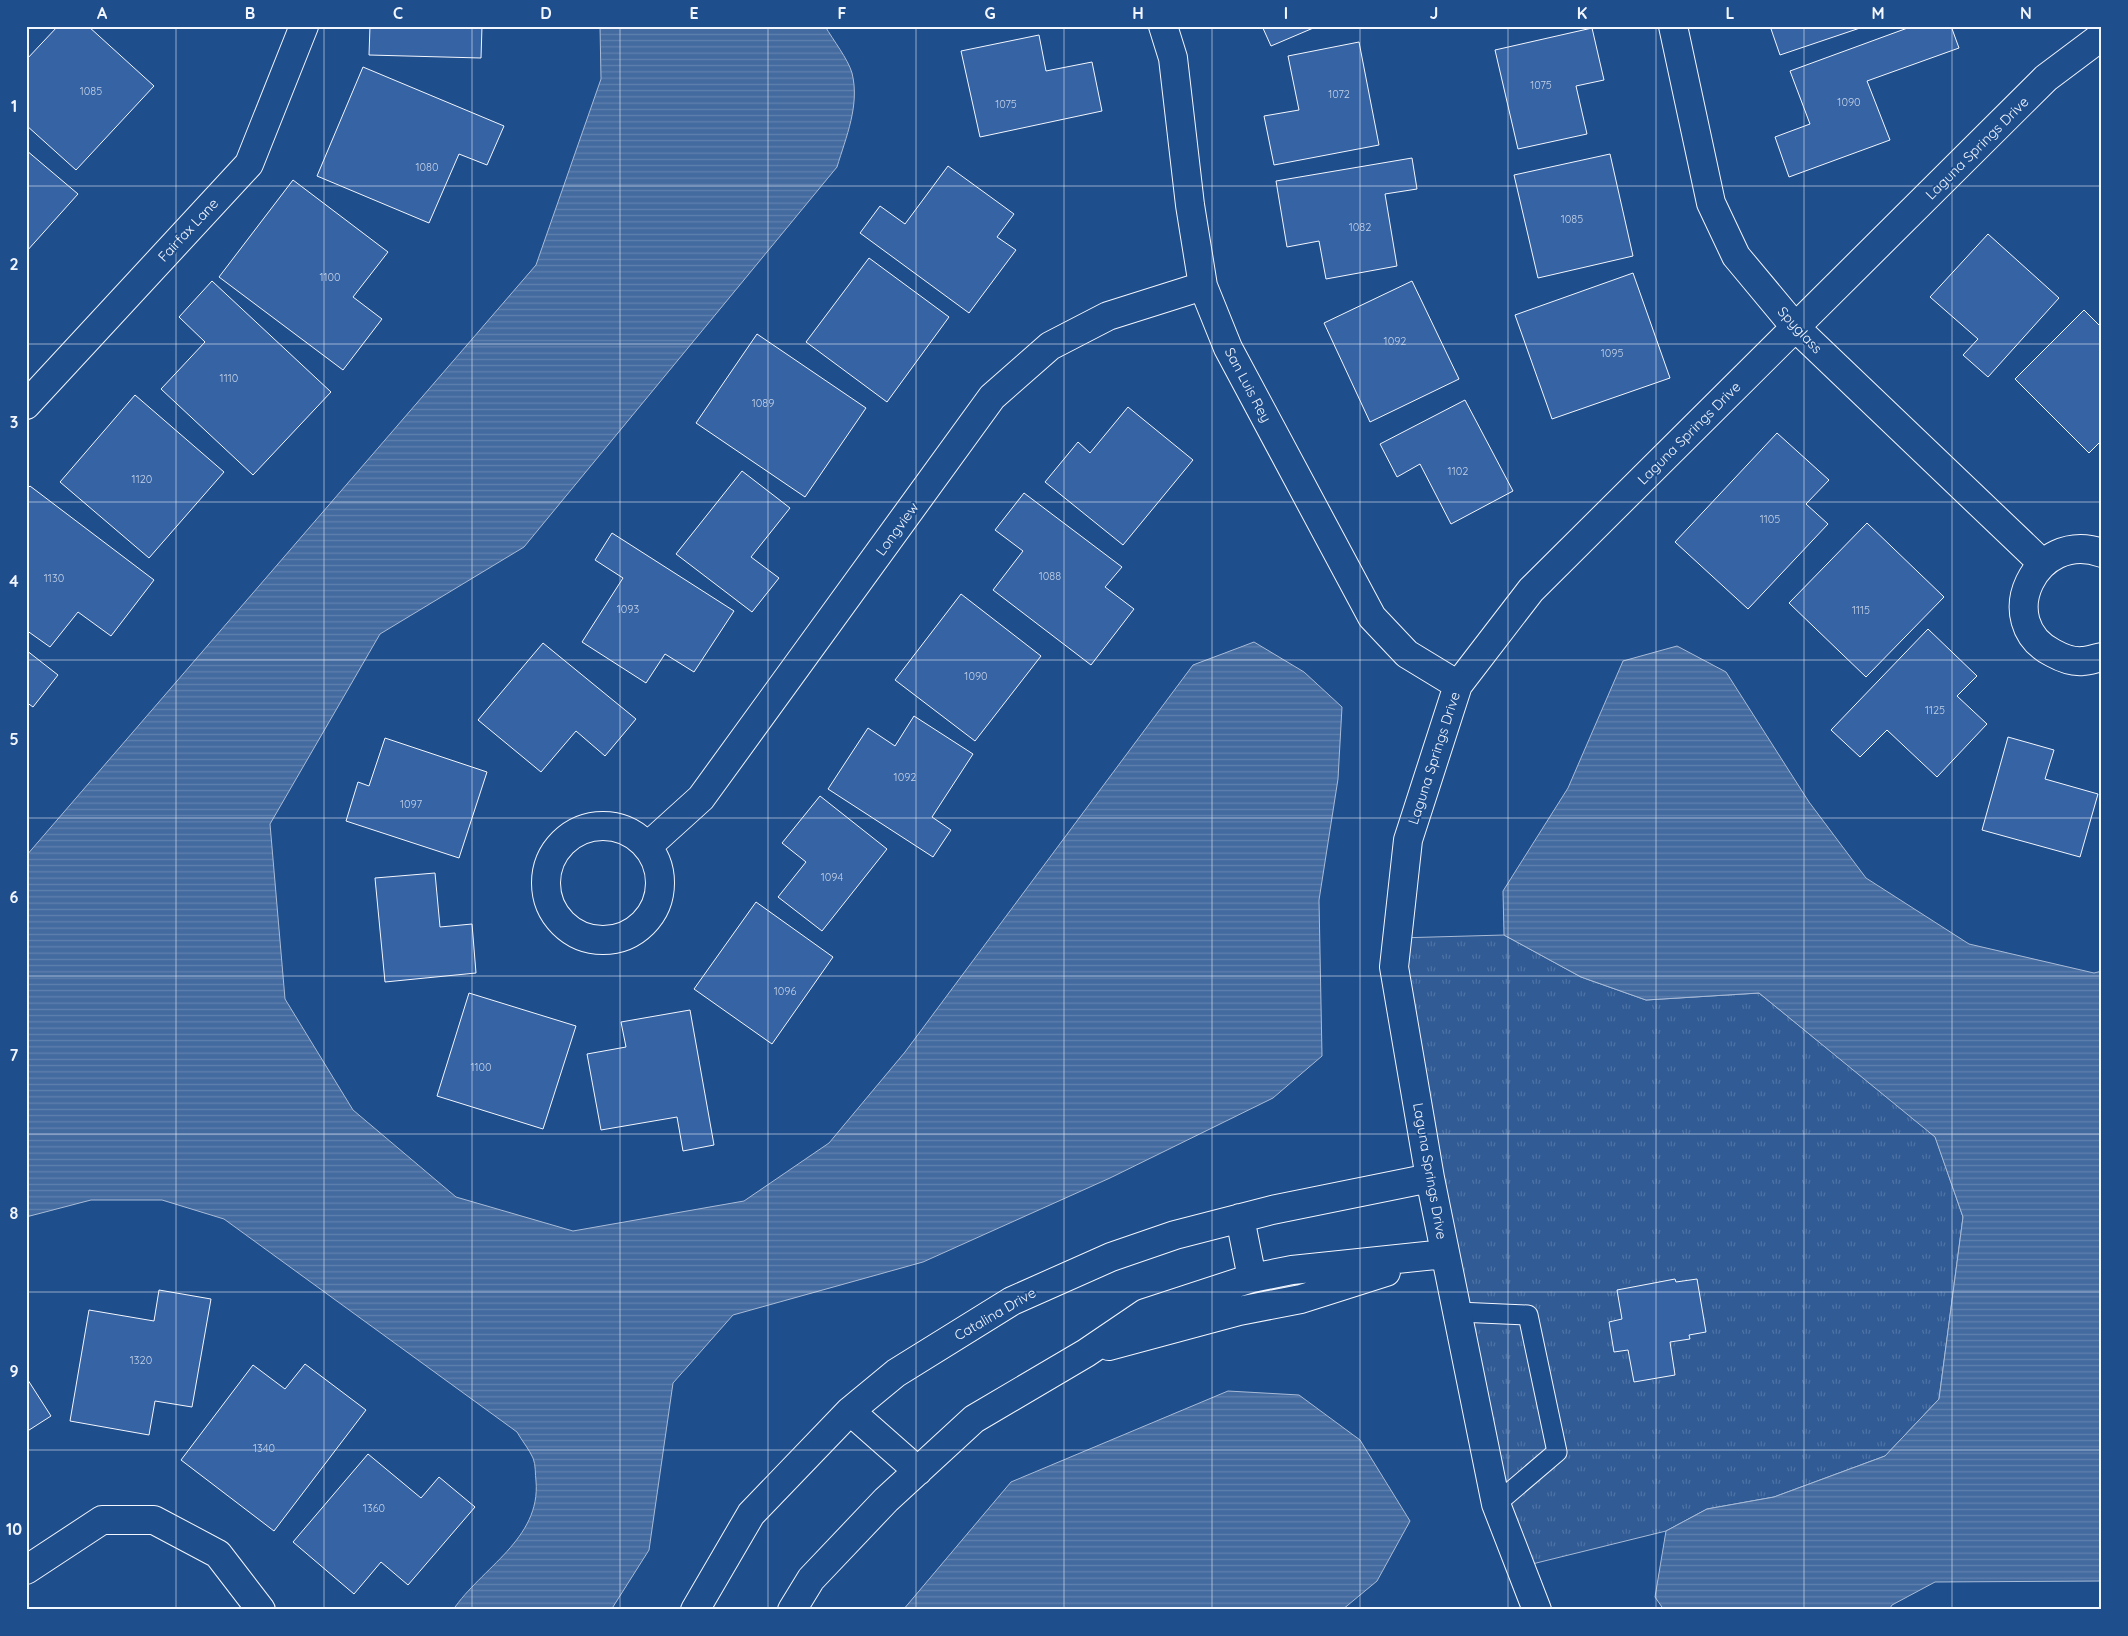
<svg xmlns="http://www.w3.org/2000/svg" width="2128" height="1636" viewBox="0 0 2128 1636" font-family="Quicksand,sans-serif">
  <defs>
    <pattern id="grass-tufts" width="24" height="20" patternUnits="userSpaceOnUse" patternTransform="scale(1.25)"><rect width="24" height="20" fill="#305b95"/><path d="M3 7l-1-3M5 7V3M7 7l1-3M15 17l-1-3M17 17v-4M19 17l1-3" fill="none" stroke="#4e73a5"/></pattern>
    <pattern id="water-rules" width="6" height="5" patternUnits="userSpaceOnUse" patternTransform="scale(1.25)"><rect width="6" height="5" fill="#446ba0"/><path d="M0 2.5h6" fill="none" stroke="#5f81ae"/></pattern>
  </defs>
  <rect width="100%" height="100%" fill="#1f4e8c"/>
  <path fill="url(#grass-tufts)" stroke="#a8bbd7" d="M1504,935L1581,977L1646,1000L1759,993L1935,1136L1963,1217L1939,1399L1885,1456L1774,1497L1707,1509L1666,1531L1520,1567L1496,1504L1397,938Z"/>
  <path fill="url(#water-rules)" stroke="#a8bbd7" d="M600,26H825C833,40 848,59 852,73C860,105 846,137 837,167L524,547L380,634L270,824L285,999L353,1110L456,1197L573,1231L744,1201L829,1143L905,1052L1193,665L1254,642L1304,672L1342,707L1338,779L1319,900L1322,1056L1273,1098L1110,1178L923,1262L733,1315L673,1383L649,1550L611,1610H453C481,1568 541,1539 536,1481C535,1474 536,1465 533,1458C529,1449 522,1441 517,1432L224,1219L162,1200H91L26,1217V856L536,265L601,79Z
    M1677,646L1726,672L1809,802L1866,878L1969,944L2094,973L2102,971V1581L1935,1582L1892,1605L1889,1610H1664L1655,1597L1666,1531L1707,1509L1774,1497L1885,1456L1939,1399L1963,1217L1935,1137L1759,993L1646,1000L1581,977L1504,935L1503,891L1568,788L1623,661Z
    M1228,1391L1299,1395L1360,1440L1410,1521L1377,1581L1342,1610H903L1011,1482Z"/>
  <path fill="#3563a3" stroke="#f2f6ff" d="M58,26H88L154,86L76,170L26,125V60Z
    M370,26H482L481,58L369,55Z
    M1262,26H1318L1271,46Z
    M1770,26H1866L1780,55Z
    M1913,26H1951L1959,48L1867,81L1890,140L1789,177L1775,137L1810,124L1790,71Z
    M1592,28L1604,80L1576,86L1587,134L1518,149L1495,50Z
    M1039,35L1046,71L1092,62L1102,111L980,137L961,51Z
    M1359,42L1379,145L1274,165L1264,116L1299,110L1288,56Z
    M363,67L504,126L487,165L459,154L429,223L317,176Z
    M26,150L78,194L26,252Z
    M1610,154L1633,256L1538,278L1514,175Z
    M1412,158L1417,189L1385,194L1397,266L1326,279L1319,241L1287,247L1276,181Z
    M948,166L1014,214L997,237L1016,250L969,313L860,233L880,206L905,224Z
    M293,180L388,252L353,297L382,319L343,370L219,277Z
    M1988,234L2059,298L1988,377L1963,355L1978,339L1930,297Z
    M869,258L949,317L887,402L806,342Z
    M1633,273L1670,378L1552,419L1515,315Z
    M212,281L331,392L253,475L161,389L205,342L179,317Z
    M1412,281L1459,379L1370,422L1324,323Z
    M2084,310L2102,328V440L2089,453L2015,379Z
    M757,334L866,408L805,497L696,423Z
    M135,395L224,472L149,558L60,482Z
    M1465,400L1513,491L1451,524L1420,464L1397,477L1380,444Z
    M1128,407L1193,460L1123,545L1045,482L1078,442L1090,453Z
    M1777,433L1829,480L1806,504L1828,524L1748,609L1675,542Z
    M742,471L790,508L751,557L779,578L752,612L676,554Z
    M30,486L154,580L111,636L78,612L50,647L26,630V490Z
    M1024,493L1122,567L1105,587L1134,609L1091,665L993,590L1023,551L995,530Z
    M1867,523L1944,597L1866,677L1789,603Z
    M612,533L734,611L694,672L665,654L646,683L582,642L623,578L595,560Z
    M961,594L1041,656L975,741L895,680Z
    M1928,629L1977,676L1957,696L1987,724L1937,777L1887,730L1860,757L1831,730Z
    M543,643L636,719L605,756L576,731L541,772L478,720Z
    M26,650L58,675L33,707L26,702Z
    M914,716L973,754L932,817L951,830L933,857L828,789L868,728L895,746Z
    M2008,737L2054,750L2045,779L2098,794L2080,857L1982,830Z
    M385,738L487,772L459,858L346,821L358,782L369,786Z
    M820,796L887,849L822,931L778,897L806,862L782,843Z
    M435,873L440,927L472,924L476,973L385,982L375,878Z
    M756,902L833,957L772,1044L694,989Z
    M469,993L576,1026L543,1129L437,1096Z
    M690,1010L714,1145L683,1151L677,1117L601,1130L587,1054L626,1047L621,1022Z
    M1675,1279L1676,1282L1697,1279L1706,1332L1689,1335L1690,1339L1670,1342L1675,1375L1634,1382L1628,1350L1614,1352L1609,1322L1622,1319L1617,1290Z
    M159,1290L211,1299L192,1407L155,1401L149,1435L70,1421L89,1310L154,1321Z
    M305,1364L366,1410L274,1531L181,1460L253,1365L285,1389Z
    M26,1377L51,1416L26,1432Z
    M368,1454L421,1498L439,1477L475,1507L408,1585L381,1562L354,1594L293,1542Z"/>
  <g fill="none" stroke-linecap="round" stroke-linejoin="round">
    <g stroke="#f2f6ff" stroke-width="21">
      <path id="service" d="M1458,1312L1528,1315L1557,1452L1496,1504"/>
    </g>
    <g stroke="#f2f6ff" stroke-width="30">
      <path id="minor" d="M1163,26L1173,58L1190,205L1203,286L1228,348L1372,617L1407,654L1458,685
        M1673,26L1711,203L1736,256L1796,328L2042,563
        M26,405L249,164L304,26
        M2102,553C2035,529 1992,622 2053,653C2062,658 2073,662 2083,661C2089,661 2096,658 2102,657
        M546 883a57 57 0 1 1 114 0a57 57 0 1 1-114 0Z
        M648,846L701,798L992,397L1050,346L1108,316L1203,286
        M1240,1218L1252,1278
        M1109,1346L1239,1311L1301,1299L1386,1272
        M850,1411L918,1471
        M26,1570L102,1520H154L218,1554L261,1610
        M695,1610L751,1514L850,1411L896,1373L1012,1301L1111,1257L1175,1235L1272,1210L1430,1178
        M792,1610L811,1579L886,1500L974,1419L1086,1353L1145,1313L1252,1278L1292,1270L1445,1254
        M1537,1610L1496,1504L1430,1178L1394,967L1408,840L1458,685L1531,590L2046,78L2102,36"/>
    </g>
    <use href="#service" stroke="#1f4e8c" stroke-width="19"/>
    <use href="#minor" stroke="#1f4e8c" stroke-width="28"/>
  </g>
  <path fill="none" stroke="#f2f6ff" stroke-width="1" stroke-opacity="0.55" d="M176,26V1610M324,26V1610M472,26V1610M620,26V1610M768,26V1610M916,26V1610M1064,26V1610M1212,26V1610M1360,26V1610M1508,26V1610M1656,26V1610M1804,26V1610M1952,26V1610M26,186H2102M26,344H2102M26,502H2102M26,660H2102M26,818H2102M26,976H2102M26,1134H2102M26,1292H2102M26,1450H2102"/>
  <g text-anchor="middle" stroke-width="4" stroke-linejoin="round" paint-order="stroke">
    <g font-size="11" fill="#c3d1e8">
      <text x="1541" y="89">1075</text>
      <text x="91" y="95">1085</text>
      <text x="1339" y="98">1072</text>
      <text x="1849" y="106">1090</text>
      <text x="1006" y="108">1075</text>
      <text x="427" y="171">1080</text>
      <text x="1572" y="223">1085</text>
      <text x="1360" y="231">1082</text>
      <text x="330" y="281">1100</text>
      <text x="1395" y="345">1092</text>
      <text x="1612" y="357">1095</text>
      <text x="229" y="382">1110</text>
      <text x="763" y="407">1089</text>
      <text x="1458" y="475">1102</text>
      <text x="142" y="483">1120</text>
      <text x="1770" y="523">1105</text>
      <text x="1050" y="580">1088</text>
      <text x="54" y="582">1130</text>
      <text x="628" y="613">1093</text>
      <text x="1861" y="614">1115</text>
      <text x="976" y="680">1090</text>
      <text x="1935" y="714">1125</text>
      <text x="905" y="781">1092</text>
      <text x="411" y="808">1097</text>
      <text x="832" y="881">1094</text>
      <text x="785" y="995">1096</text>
      <text x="481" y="1071">1100</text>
      <text x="141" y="1364">1320</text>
      <text x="264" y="1452">1340</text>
      <text x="374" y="1512">1360</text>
    </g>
    <g font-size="14" fill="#f2f6ff" stroke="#1f4e8c">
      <text transform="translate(1977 148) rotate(-45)" y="5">Laguna Springs Drive</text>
      <text transform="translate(188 230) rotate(-47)" y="5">Fairfax Lane</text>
      <text transform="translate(1800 330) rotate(47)" y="5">Spyglass</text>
      <text transform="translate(1248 385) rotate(62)" y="5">San Luis Rey</text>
      <text transform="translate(1689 433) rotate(-45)" y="5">Laguna Springs Drive</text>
      <text transform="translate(897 529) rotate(-54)" y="5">Longview</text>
      <text transform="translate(1434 758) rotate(-72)" y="5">Laguna Springs Drive</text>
      <text transform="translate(1430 1171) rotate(80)" y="5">Laguna Springs Drive</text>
      <text transform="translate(995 1314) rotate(-30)" y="5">Catalina Drive</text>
    </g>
  </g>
  <rect width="2128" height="1636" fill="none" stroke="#1f4e8c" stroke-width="55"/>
  <rect x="28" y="28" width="2072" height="1580" fill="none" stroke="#f2f6ff" stroke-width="2"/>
  <g font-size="16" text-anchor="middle" font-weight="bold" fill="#f2f6ff">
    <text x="102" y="19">A</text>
    <text x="250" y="19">B</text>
    <text x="398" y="19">C</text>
    <text x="546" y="19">D</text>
    <text x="694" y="19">E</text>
    <text x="842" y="19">F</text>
    <text x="990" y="19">G</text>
    <text x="1138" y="19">H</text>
    <text x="1286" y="19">I</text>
    <text x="1434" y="19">J</text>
    <text x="1582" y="19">K</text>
    <text x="1730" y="19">L</text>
    <text x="1878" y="19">M</text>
    <text x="2026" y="19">N</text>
    <text x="14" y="112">1</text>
    <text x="14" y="270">2</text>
    <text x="14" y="428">3</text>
    <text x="14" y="587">4</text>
    <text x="14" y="745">5</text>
    <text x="14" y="903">6</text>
    <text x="14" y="1061">7</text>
    <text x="14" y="1219">8</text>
    <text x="14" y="1377">9</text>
    <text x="14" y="1535">10</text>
  </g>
</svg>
